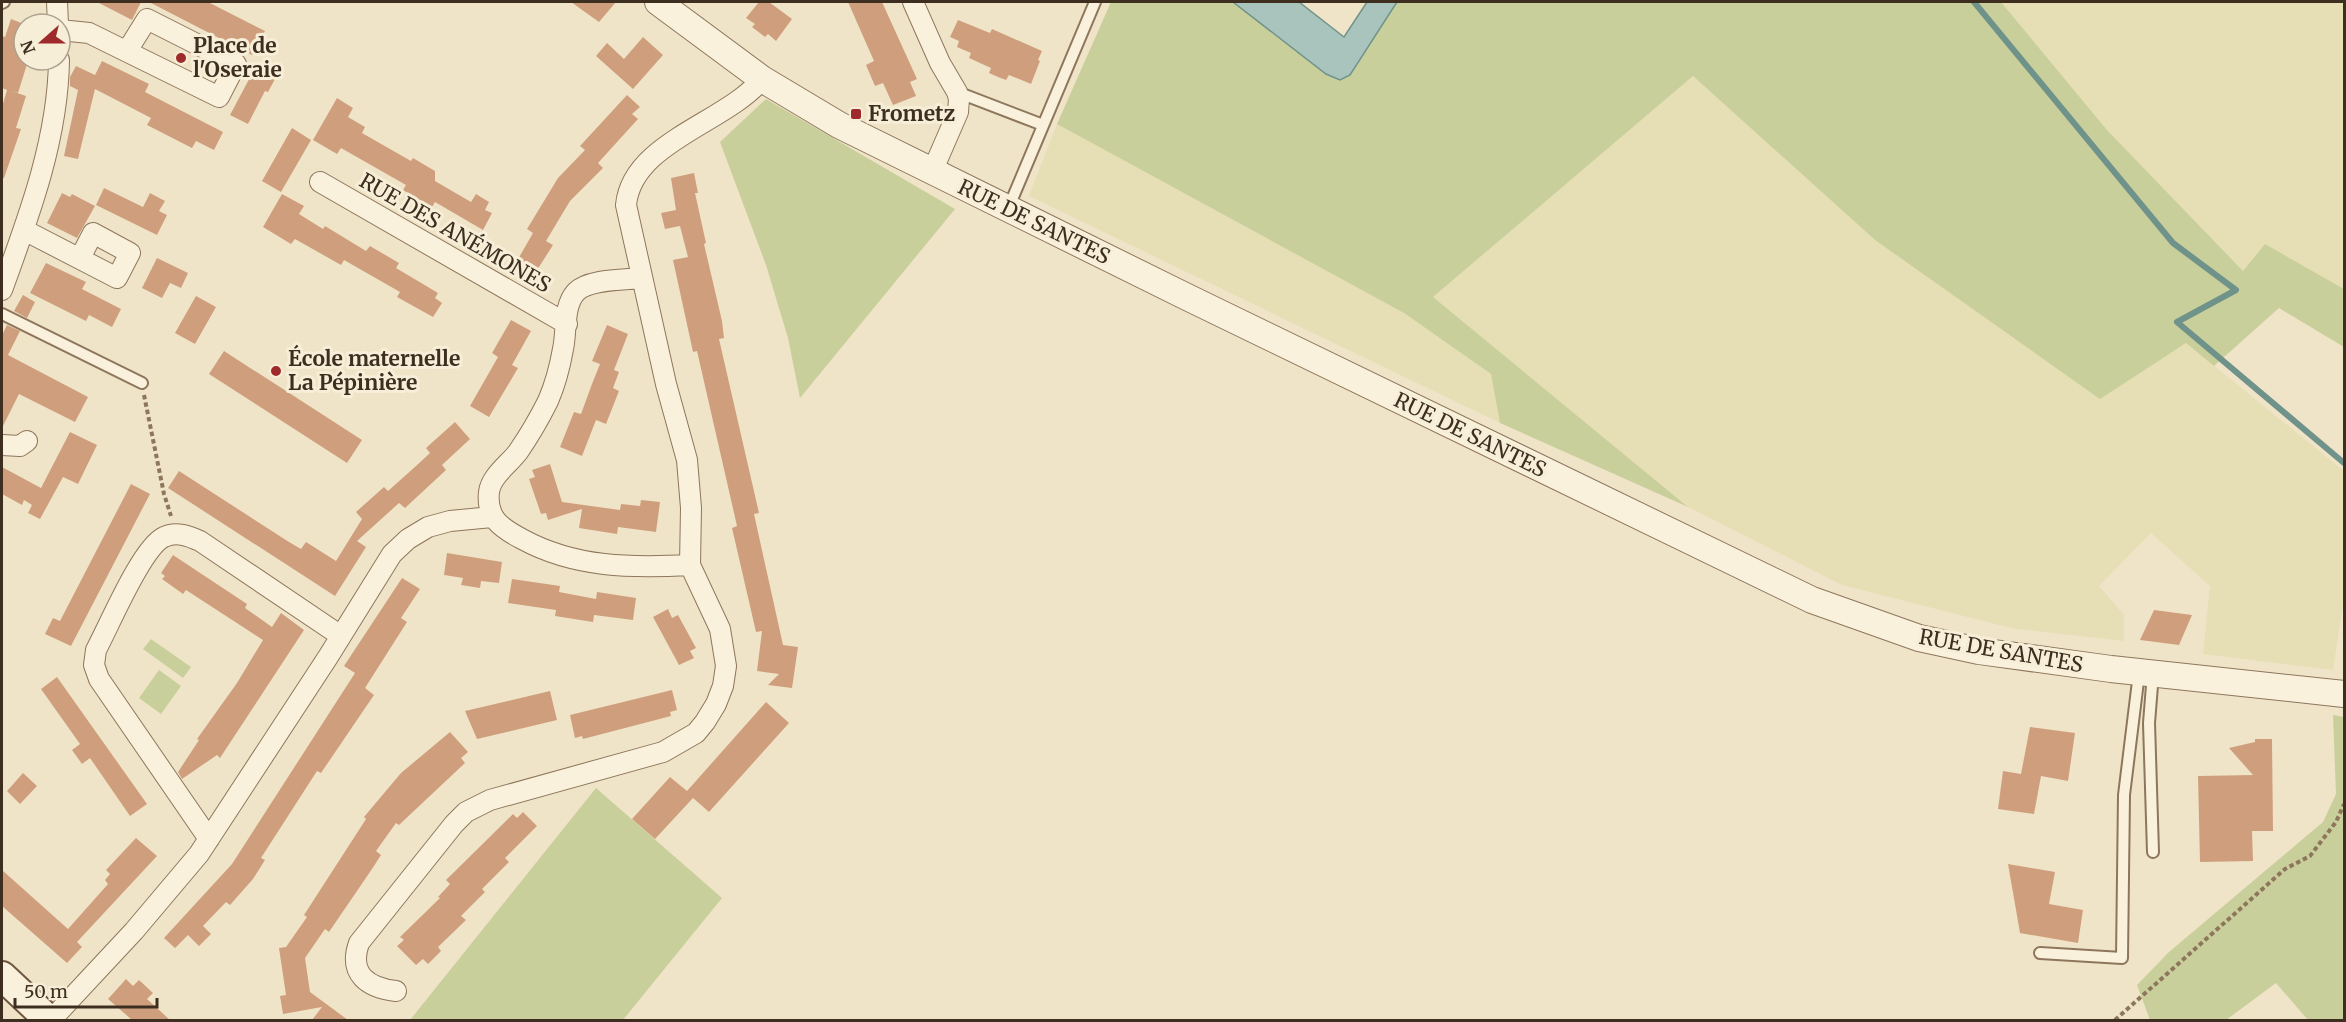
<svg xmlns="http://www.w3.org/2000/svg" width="2346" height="1022" viewBox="0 0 2346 1022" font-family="Merriweather,serif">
  <rect width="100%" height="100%" fill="#f0e4c8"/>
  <path fill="#e6deb5" d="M2001,2H2344V289L2265,244L2243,271L2107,130Z
    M1693,76L1875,240L2100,398L2186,343L2344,471V598L2333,670L2203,654L2210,586L2151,533L2099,586L2124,615V641L2011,628L1842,585L1688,507L1433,297Z
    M1057,124L1404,313L1491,374L1500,423L1029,196Z"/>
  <path fill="#c9cf9b" d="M1111,2H1233L1326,74L1340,80L1350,75L1397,2H2001L2107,130L2243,271L2265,244L2344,289V347L2279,308L2214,366L2186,343L2100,399L1875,240L1693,76L1433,297L1688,507L1500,423L1491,374L1404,313L1057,124Z
    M766,99L955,209L800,398L788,338L766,265L720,142Z
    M151,639L191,667L183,678L143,649Z
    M159,670L181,686L161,714L139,698Z
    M2333,715L2344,717V1020H2308L2276,983L2226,1020H2150L2137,985L2169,952L2323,822L2336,794Z
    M596,788L722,898L623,1020H410Z"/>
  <path fill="#a9c4bc" stroke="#6f938a" stroke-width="1.5" d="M1233,2H1299L1344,37L1367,2H1397L1350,75L1340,80L1326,74Z"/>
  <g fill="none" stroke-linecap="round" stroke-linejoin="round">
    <path stroke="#6f938a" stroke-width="6" d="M1974,2L2173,243L2236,290L2177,322L2344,463"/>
  </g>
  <path fill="#cf9f7d" d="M97,2H141L132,20Z
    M149,2H208L265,31L252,55Z
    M571,2H616L599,22Z
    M759,2H769L792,19L776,41L768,34L765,37L752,27L755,24L746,18Z
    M848,2H882L917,79L910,82L916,96L893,105L883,83L875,86L866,65L874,61Z
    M11,19L24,24V60L28,61L18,93L11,91L26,96L16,128L21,129L4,178H2V107L7,90L2,88V36L5,37Z
    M958,20L990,33L992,29L1042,51L1038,60L1040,61L1031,84L1009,75L1006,80L998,77L989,73L991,68L969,58L971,53L957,47L959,41L950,37Z
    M643,37L663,55L633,89L596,56L607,43L624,59Z
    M102,61L149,84L145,92L223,132L214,150L196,141L192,148L147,125L151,118L95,89L78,159L64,156L78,90L70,86V77L76,66L95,75Z
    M255,68L275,79L268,92L265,91L248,124L230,115Z
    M627,95L640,107L632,114L638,119L598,163L603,168L570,201L546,241L553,245L532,278L514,266L533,233L527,229L558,178L585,150L580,146Z
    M337,98L353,108L348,117L365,127L362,133L411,161L413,158L435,171V181L471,202L476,194L489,202L485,210L492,213L483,230L435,202L432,207L403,190L406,185L341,148L337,154L313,140Z
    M292,128L311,140L281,192L262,181Z
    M694,173L698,193H695L706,243L704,244L722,321L724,338L719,339L759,513L754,514L783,645L798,647L792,688L768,685L779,674L757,671L762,631L756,632L732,528L737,526L697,351L693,352L673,260L688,257L680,226L665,229L661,213L676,210L671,178Z
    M104,188L143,207L150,193L165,201L159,211L167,215L157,235L96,205Z
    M62,193L70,197L72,194L95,206L77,238L47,223Z
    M282,194L304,206L299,214L323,229L325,226L366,251L370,246L399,263L396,268L438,293L435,298L442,303L433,317L397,297L400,292L344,260L341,265L295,239L291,244L263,227Z
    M157,258L188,273L181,288L170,283L162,298L142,288Z
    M46,263L86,282L82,289L121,309L112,327L89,315L86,321L30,293Z
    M23,295L35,302L27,318L14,311Z
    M196,296L216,307L195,344L175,333Z
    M511,320L531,331L512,365L518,368L489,417L470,406L498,357L492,353Z
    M7,325L20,331L8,355L88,397L75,422L19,394L2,428V335Z
    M607,325L628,334L614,370L619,372L613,388L619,391L606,424L596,420L582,456L560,447L574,412L581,414L592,384L600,364L592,361Z
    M224,351L362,440L347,463L209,374Z
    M455,422L470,439L442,465L446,470L405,508L399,503L357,541L366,547L335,596L168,488L179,471L289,542L301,549L306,542L336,561L362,519L356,512L384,487L388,491L416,466L430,453L426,448Z
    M70,432L97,445L78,484L63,477L40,519L28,513L32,505L24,500L22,505L2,494V467L41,488Z
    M550,464L562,502L620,510L621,504L640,506L641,500L660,502L656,532L618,527L617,534L579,528L582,509L548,520L546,513L541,514L529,479L535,477L532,470Z
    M131,484L150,494L71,646L45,634L53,618L60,621Z
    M447,553L502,562L499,583L481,581L480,588L461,585L463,578L444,575Z
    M173,555L247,604L245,608L272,627L281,613L304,630L220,758L217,755L182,779L178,772L199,740L197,739L237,683L263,640L186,590L183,594L162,579L165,576L161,573Z
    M402,578L420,589L401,618L407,622L365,688L374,695L321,773L317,771L261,858L265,860L253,879L230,905L226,902L203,926L211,934L199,946L188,935L175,948L164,938L232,864L355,673L344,666Z
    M512,579L560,586L559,592L596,599L597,592L636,598L633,620L594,615L593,622L555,616L556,610L508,603Z
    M668,609L672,618L678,615L696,648L690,651L694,658L679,665L653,617Z
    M2154,610L2192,615L2179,645L2140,640Z
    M57,677L147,804L130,816L90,758L82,764L72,750L80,744L41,689Z
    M672,690L677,710L670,712L671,716L583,739L582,736L575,738L570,715Z
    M550,691L557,720L477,739L465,711Z
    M766,702L789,723L709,812L693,798L655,839L632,819L670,777L687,791Z
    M2030,727L2075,733L2068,781L2041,776L2034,814L1998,809L2003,771L2021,774Z
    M450,732L468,752L461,758L465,763L399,825L396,823L376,851L381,855L372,869L329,932L325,929L305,958L310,992L348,1020H312L322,1007L283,1014L280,996L286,995L279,948L286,947L307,917L304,915L366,819L364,817L401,773Z
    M2255,739H2272L2273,831H2252L2253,861L2200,862L2198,776L2253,775L2229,748L2255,742Z
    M23,773L37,786L20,804L7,791Z
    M523,812L537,826L505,858L509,862L482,889L485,892L461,916L466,920L438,947L441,951L428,964L423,959L416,965L397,946L404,940L400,937L440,898L438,897L450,884L446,880L513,814L517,818Z
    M136,838L157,856L77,942L82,947L67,963L2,906V870L68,929L108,884L105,880L110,874L106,870Z
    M2008,864L2055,872L2049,904L2083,910L2078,943L2020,933Z
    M126,979L133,986L139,980L153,993L147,999L170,1020H132L108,999Z"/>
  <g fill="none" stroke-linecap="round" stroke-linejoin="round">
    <g stroke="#8d765c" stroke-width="14">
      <path id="service" d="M2,3L4,2
        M957,92L1043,125
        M1008,209L1095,2
        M2,314L142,383
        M2153,673L2149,723L2153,852
        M2040,953L2122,958L2124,795L2139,673"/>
    </g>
    <g stroke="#8d765c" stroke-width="22">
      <path id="minor" d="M57,2L58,24
        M913,2L940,63L957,92L959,99L958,112L932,172
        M60,30L89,33L219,97L236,64L147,19L127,51
        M320,182L567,324
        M24,230L117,278L130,253L93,233L80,258
        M642,278C625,280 588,279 576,292C563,306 567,331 563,349C560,366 555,385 548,401C539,419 529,436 518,452C509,464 491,476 489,492C486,518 501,528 522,539C575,568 632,568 690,565
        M2,290C29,216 58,139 59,60
        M2,445L20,446L27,441
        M209,839L99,679L94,665L96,650C109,626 142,547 164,537C176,531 189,536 200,541L341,636
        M396,991C368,988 348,974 359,943L454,824L466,812L490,800L663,752L696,733L705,722L716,704L723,686L726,666L720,629L690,565L691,508L687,460L666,384L626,205C632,142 726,123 762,79
        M51,1020L134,931L199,854L328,657L392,554L408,539L428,527L450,521L492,517"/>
    </g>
    <g stroke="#8d765c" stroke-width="28">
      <path id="tertiary" d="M658,2L762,79L839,125L1187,297L1812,600L1919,638L1979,651L2111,669L2344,694"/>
    </g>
    <g stroke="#6f573f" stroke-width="32">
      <path id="secondary" d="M2,976L49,1020"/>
    </g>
    <path stroke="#8d765c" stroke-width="4" stroke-dasharray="4.5 3" stroke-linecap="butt" d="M144,395L164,494L171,516
      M2115,1020L2285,869L2310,856L2336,822L2344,804"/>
    <use href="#service" stroke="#faf1dc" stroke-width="10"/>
    <use href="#minor" stroke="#faf1dc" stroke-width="20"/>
    <use href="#tertiary" stroke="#faf1dc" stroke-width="26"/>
    <use href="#secondary" stroke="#faf1dc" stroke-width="28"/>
  </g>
  <g fill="#9e2a2b" stroke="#f7eed8" stroke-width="2">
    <circle cx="181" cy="58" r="6"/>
    <rect x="850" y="108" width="12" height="12" rx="3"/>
    <circle cx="276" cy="371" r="6"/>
  </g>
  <g text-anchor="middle" stroke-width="6" stroke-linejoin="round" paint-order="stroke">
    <g font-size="21" font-weight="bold" fill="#3d2e20" stroke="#f7eed8" text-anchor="start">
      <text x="193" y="53">Place de<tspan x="193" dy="24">l'Oseraie</tspan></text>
      <text x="868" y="121">Frometz</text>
      <text x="288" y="366">École maternelle<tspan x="288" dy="24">La Pépinière</tspan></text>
    </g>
    <g font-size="21" fill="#3d2e20" stroke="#f7eed8">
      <text transform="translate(1034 222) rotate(26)" y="7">RUE DE SANTES</text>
      <text transform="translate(455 233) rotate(30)" y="7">RUE DES ANÉMONES</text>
      <text transform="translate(1470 435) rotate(26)" y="7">RUE DE SANTES</text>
      <text transform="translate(2001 651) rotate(10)" y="7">RUE DE SANTES</text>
    </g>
  </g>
  <rect width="2346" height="1022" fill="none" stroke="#3d2e20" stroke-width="6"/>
  <g transform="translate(42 42) rotate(249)"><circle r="28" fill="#f7eed8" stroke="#ada18e" stroke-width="1.5"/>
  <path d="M0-4.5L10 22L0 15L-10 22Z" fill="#9e2a2b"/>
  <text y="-9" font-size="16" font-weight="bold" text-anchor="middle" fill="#3d2e20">N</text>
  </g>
  <path d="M15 998v9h142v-9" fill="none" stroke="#3d2e20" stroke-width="3"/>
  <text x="24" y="998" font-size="18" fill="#3d2e20" stroke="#f7eed8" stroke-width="4.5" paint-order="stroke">50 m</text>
</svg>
